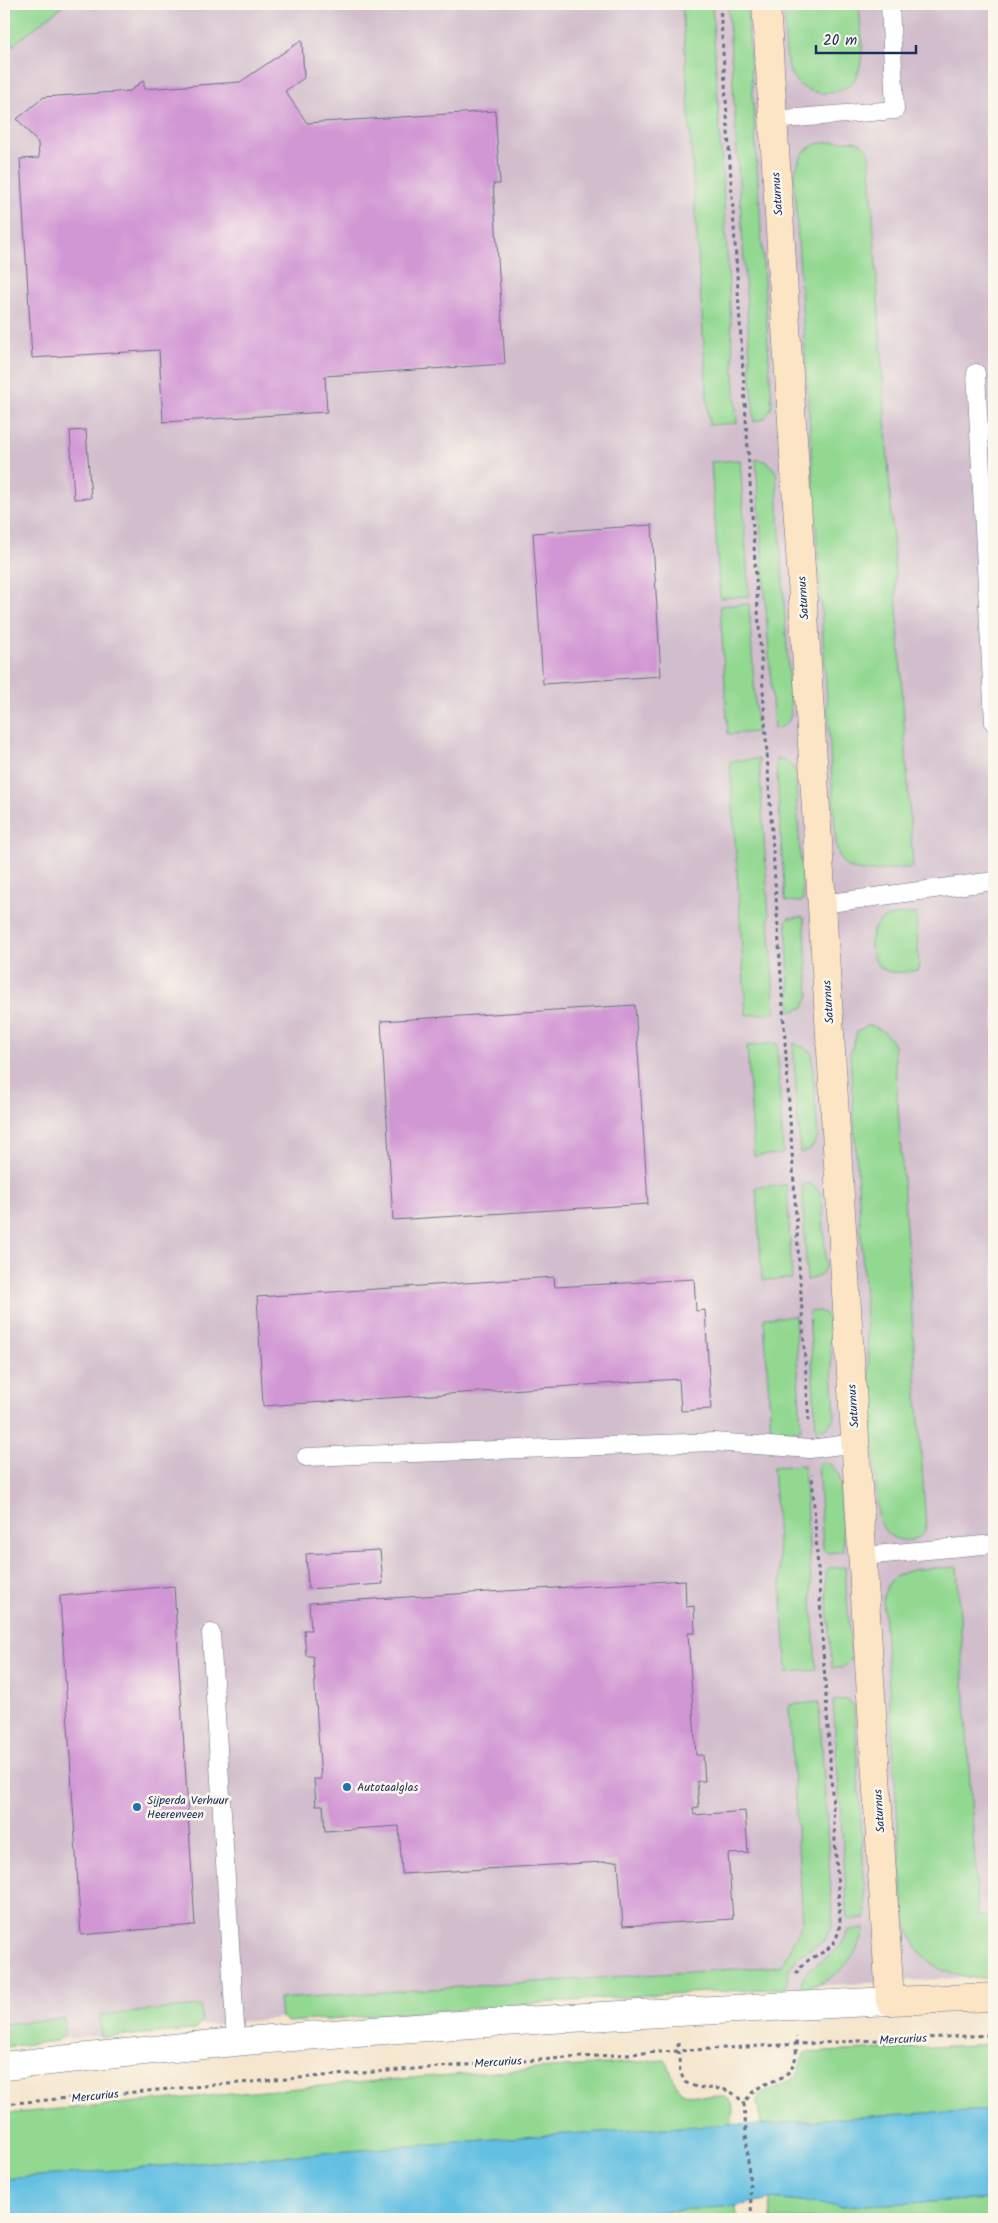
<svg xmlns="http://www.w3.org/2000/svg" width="998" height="2223" viewBox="0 0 998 2223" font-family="Kalam,sans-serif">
  <rect width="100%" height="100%" fill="#fbf7ec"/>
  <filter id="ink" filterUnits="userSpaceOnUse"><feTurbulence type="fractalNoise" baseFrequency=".02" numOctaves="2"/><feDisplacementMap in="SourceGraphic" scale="10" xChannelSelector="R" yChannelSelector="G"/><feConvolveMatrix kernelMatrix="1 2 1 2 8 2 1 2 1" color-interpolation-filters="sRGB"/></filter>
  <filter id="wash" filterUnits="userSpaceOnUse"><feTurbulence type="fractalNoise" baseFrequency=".0096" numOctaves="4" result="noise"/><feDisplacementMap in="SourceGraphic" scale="20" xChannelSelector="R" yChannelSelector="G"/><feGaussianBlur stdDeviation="1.12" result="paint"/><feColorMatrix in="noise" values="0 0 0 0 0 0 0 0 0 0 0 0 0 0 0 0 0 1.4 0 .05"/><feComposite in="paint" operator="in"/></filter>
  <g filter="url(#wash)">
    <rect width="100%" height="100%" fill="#f5e6cd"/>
    <path fill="#d1bdcc" d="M4,4H994V1976L352,2011L4,2045Z"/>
    <path fill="#92d891" stroke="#568478" d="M4,4H65L4,52Z
      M682,4H712L737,423L709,425Z
      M728,4H747L772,407L765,418L754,422Z
      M784,4H859C860,26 866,52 858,73C849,100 799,101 789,69C784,54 785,21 784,4Z
      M853,141L861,143L869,151L913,867C896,868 860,876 846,866C840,861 838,852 836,845L794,176C803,138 820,143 853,141Z
      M756,459L768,462L776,472L791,714C789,723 783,728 774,729Z
      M740,460L749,596L720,598L711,462Z
      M749,604L757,732L728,734L720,606Z
      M759,759L775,1013L746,1015L730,761Z
      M776,759L787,761L795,770L803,900L801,902L785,901Z
      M916,913L919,970C911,971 900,973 892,972C870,970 864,936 879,922C888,914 904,915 916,913Z
      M802,917L804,918L809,995L804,1007L791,1012L786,920L788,918Z
      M867,1025C882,1028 887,1033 894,1046L926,1528C922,1541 902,1544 891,1536C883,1531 881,1523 878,1515L850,1054L857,1032Z
      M777,1043L783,1154L754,1156L747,1046Z
      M793,1043L806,1048L812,1054L818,1138L810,1150L800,1153Z
      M810,1184L815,1187L822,1196L826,1266L820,1276L807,1280L802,1184Z
      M787,1185L792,1279L762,1280L756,1187Z
      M819,1311L824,1313L829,1321L835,1417L827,1428L816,1429L809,1312Z
      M795,1316L801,1430L771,1431L764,1318Z
      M825,1463L831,1465L839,1476L844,1551L828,1553L823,1550L818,1464Z
      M804,1465L816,1670L787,1672L773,1467Z
      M845,1567L851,1659L842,1668H832L825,1573L829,1568Z
      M957,1567L978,1916H994V1978C945,1980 917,1965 904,1916L883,1597C885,1592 887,1586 890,1582C903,1565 938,1569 957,1567Z
      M847,1699L854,1705L866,1913V1918L848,1920L833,1701Z
      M819,1702L833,1926L825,1940L800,1955L789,1969L786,1988L651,1995L288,2022L281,2017L279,1999L781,1966L803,1922L789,1705Z
      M865,1929C856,1960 834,1984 801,1988C803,1959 838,1965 848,1930Z
      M201,2006L202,2021L195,2030L104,2037L101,2036L100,2015Z
      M64,2018V2035L57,2041L4,2047V2024Z
      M994,2044V2110L884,2115L761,2125L757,2101L760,2094C784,2084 800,2082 804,2053Z
      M665,2060C673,2070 671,2082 681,2091C693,2100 727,2090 732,2104C734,2109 732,2118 732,2124L534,2136L4,2179V2114L422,2077Z
      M770,2199L841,2206L994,2199V2219H771Z
      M736,2206L737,2219H552Z"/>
    <path fill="#64c0e2" stroke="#4078a0" d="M994,2110V2199L841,2206L770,2199L736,2206L552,2219H4V2179L534,2136L732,2124L761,2125L884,2115Z"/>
    <g id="blocks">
      <path fill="#d196d4" d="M302,40L304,78L285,91L307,123L495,111L500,184H493L505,364L325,376L327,412L163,422L159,350L32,358L20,159L39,158L38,143L17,119L44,97L130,91L144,80V89L240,82Z
        M86,430L91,498L74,499L70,431Z
        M652,525L661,676L543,684L533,533Z
        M635,1005L648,1204L393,1220L381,1021Z
        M554,1277L555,1287L694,1279L696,1311L705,1310L711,1409L681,1411L679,1379L263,1406L257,1297Z
        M380,1550L383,1584L308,1589L306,1554Z
        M685,1580L686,1607L694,1606L695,1633H688L696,1755H703L705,1781H697L699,1807L693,1808L694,1815L745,1811L748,1853L728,1854L733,1919L623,1926L618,1861L402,1874L399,1826L325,1831L323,1805H316L314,1779H321L313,1656H306L304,1630H311L309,1603Z
        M174,1586L195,1925L81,1935L60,1596Z"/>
    </g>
  </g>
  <g filter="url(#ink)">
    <use href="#blocks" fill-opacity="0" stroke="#676f85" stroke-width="1"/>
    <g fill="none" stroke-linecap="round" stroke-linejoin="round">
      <g stroke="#676f85" stroke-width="19">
        <path id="service" d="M772,120L895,110L890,4
          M976,373L994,723
          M822,904L994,881
          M306,1457L714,1442L810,1449L856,1443
          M863,1556L994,1544
          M211,1633L236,2042"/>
      </g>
      <g stroke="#676f85" stroke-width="29">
        <path id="tertiary" d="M4,2066C81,2058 158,2049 235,2042C453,2023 672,2012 890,2001"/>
      </g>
      <g stroke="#676f85" stroke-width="29">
        <path id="secondary" d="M766,4L890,2001L994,1997"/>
      </g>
      <path stroke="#676f85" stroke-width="3" stroke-dasharray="4 4" stroke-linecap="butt" d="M720,4L809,1423
        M796,1974C810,1948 838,1960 840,1920L812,1474
        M678,2043L680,2072L685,2082C708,2096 724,2078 744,2104
        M4,2104C333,2073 663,2048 994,2035
        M752,2219L744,2104C762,2069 801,2094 796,2037"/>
      <use href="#service" stroke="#fff" stroke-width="18"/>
      <use href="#tertiary" stroke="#fff" stroke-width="28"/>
      <use href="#secondary" stroke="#fce5c4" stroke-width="28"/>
    </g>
  </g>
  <g fill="#1f6fb2" stroke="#fbf7ec" stroke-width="2">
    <circle cx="347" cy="1787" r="5"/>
    <circle cx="137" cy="1807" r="5"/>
  </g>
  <g text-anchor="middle" stroke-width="5" stroke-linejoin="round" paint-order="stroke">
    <g font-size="12" fill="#1b2f5e" stroke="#fbf7ec">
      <text transform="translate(777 194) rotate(-94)" y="4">Saturnus</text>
      <text transform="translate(803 598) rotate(-94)" y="4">Saturnus</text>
      <text transform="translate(828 1002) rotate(-94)" y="4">Saturnus</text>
      <text transform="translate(853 1406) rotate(-94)" y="4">Saturnus</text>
      <text transform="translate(879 1811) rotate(-94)" y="4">Saturnus</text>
      <text transform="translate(903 2039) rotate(-3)" y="4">Mercurius</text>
      <text transform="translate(498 2062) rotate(-4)" y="4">Mercurius</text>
      <text transform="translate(95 2096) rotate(-6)" y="4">Mercurius</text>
    </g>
    <g font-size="12" fill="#1b2f5e" stroke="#fbf7ec" text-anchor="start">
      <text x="357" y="1791">Autotaalglas</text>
      <text x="147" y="1804">Sijperda Verhuur<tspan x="147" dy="14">Heerenveen</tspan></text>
    </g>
  </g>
  <rect width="998" height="2223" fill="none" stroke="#fbf7ec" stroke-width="20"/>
  <path d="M816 45v8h100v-8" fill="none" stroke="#1b2f5e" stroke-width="2.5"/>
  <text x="823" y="45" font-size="15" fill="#1b2f5e" stroke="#fbf7ec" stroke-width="4" paint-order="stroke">20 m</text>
</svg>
